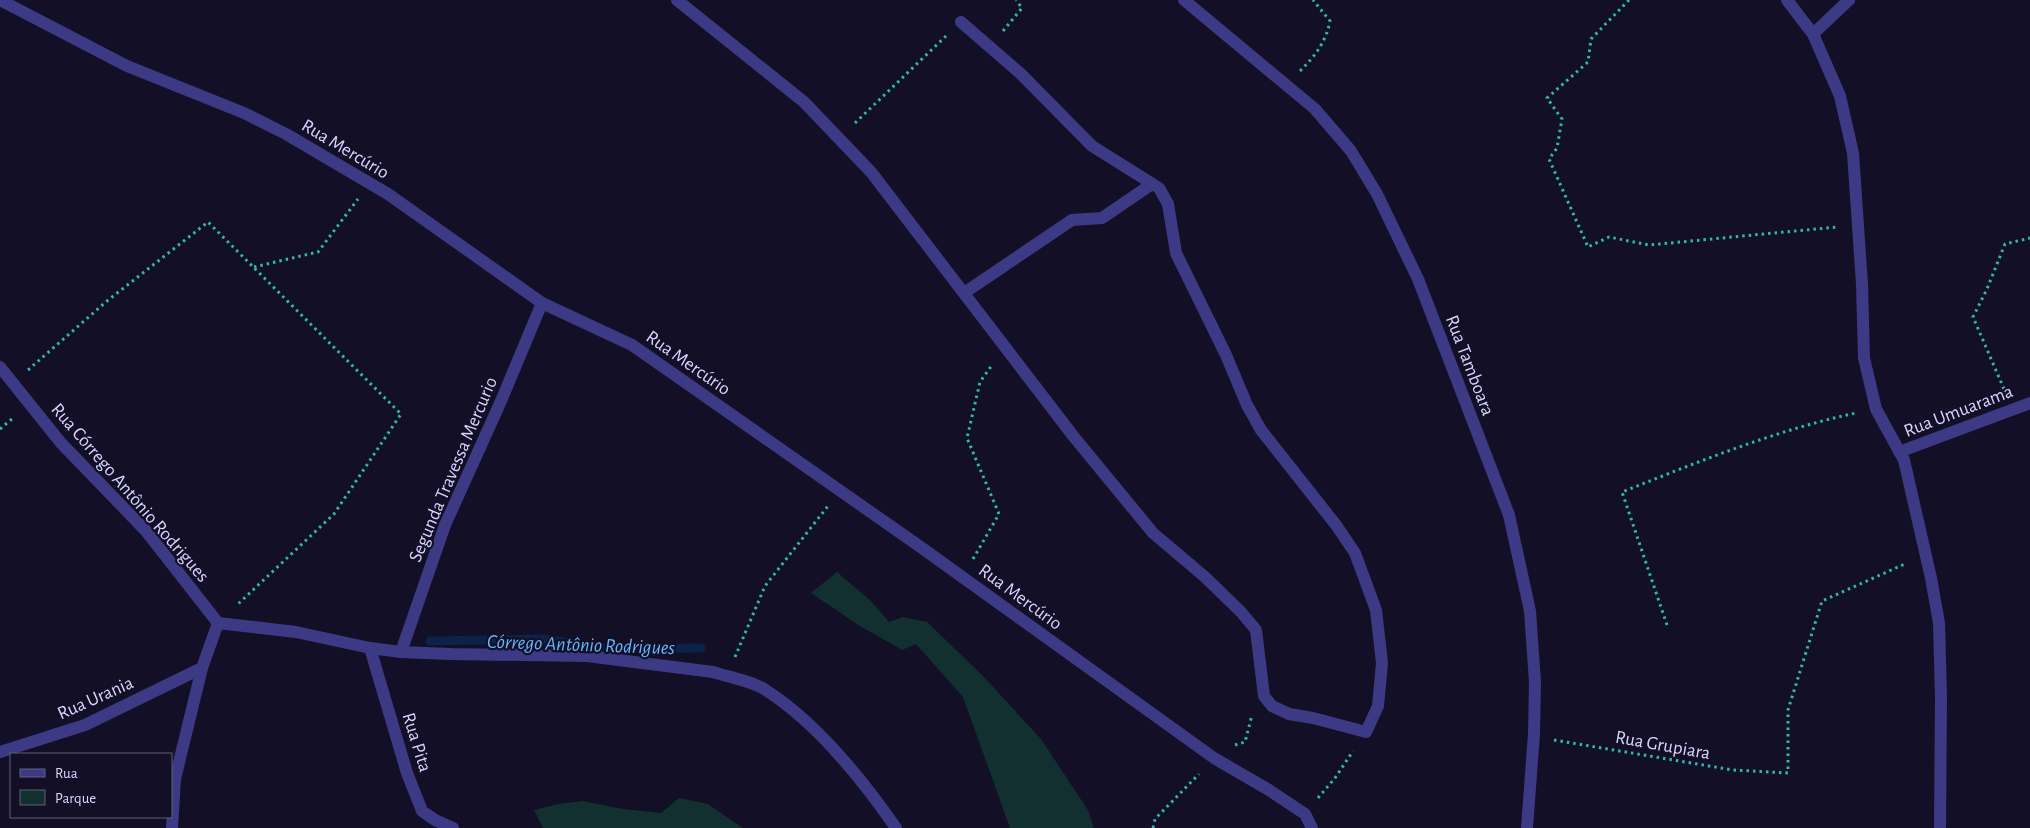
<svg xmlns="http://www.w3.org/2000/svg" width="2030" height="828" viewBox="0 0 2030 828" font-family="'Alegreya Sans',sans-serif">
  <rect width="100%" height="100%" fill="#130f26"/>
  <path fill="#12302f" d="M837,572L871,601L889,622L903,617L927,622L982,675L1041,739L1088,810L1094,828H1010L963,697L916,644L902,650L860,626L811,593Z
    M679,798L708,804L743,828H543L534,810L558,804L583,801L623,809L661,813Z"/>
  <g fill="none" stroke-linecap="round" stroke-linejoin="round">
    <path stroke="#0c2248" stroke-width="9" d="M430,641L544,639L611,649L701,648"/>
    <path stroke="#2fb8b0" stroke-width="3" stroke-dasharray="2.5 4" stroke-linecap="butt" d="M1629,0L1591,39L1588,62L1547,98L1562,119L1557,148L1549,159L1588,247L1609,237L1649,245L1837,227
      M1003,31L1022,8L1016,0
      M1300,71C1315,56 1326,42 1330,21L1313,0
      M855,123L946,36
      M254,267L318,252L358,199
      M28,370L107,301L208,222L401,414L334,514L238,604
      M2004,389L1973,317L1987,289L2005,244L2030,238
      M0,429L13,418
      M973,559L999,514L967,438L980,382L992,365
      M1667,625L1622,492C1698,462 1776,430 1856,413
      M735,657L765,586L828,506
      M1554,740L1733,770L1788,773V710L1822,601L1907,563
      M1235,745L1245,742L1252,715
      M1318,798L1335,778L1353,751
      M1153,828L1155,819L1199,774"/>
    <path stroke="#3d3a85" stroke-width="12" d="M964,293L1072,220L1102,218L1152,184"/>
    <path stroke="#3d3a85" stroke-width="12" d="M0,0L127,66L244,113L286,134L388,194L542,303L632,345L922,548L1214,758L1269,790L1305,814L1312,828
      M677,0L804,102L871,172L1074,437L1153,533L1205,577L1241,612L1256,630L1264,696L1272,706L1289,714L1313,718L1366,732L1378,706L1382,663L1376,610L1355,553L1336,525L1261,430L1247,405L1226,355L1176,253L1168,204L1159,188L1092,146L1021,74L961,22
      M1787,0L1813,34L1840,96L1853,153L1862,284L1864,358L1876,409L1904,460L1931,578L1939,623L1941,697L1940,828
      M1813,34L1849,0
      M0,367L61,443L146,531L218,623L296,632L370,648L401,652L450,654L587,656L713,672C728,677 752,681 764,689C815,721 862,779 896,828
      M1899,452L2030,403
      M370,648L407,773L422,811L435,820L453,828
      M401,652L445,525L501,401L542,303
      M0,752L85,725L202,668
      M172,828L175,779L202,668L218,623"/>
    <path stroke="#3d3a85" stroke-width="12" d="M1184,0L1315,109L1351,151L1377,194L1418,279L1509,515L1530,611L1535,682L1534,734L1527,828"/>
  </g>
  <g text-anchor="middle" stroke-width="4.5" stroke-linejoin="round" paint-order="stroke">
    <g font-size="19" fill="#d9d4ff" stroke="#130f26">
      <text transform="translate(346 148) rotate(31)" y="7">Rua Mercúrio</text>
      <text transform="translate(689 362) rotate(35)" y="7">Rua Mercúrio</text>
      <text transform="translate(1471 365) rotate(69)" y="7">Rua Tamboara</text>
      <text transform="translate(1958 410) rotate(-21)" y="7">Rua Umuarama</text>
      <text transform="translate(452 469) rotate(-67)" y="7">Segunda Travessa Mercurio</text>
      <text transform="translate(131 492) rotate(49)" y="7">Rua Córrego Antônio Rodrigues</text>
      <text transform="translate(1021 596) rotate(36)" y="7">Rua Mercúrio</text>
      <text transform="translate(95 697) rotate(-24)" y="7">Rua Urania</text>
      <text transform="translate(418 742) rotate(73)" y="7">Rua Pita</text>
      <text transform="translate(1663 744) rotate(10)" y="7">Rua Grupiara</text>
    </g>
    <g font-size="20" font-style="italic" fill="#62b6ff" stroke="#130f26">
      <text transform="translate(581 644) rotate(2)" y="7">Córrego Antônio Rodrigues</text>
    </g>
  </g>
  <rect x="10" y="753" width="162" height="65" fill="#130f26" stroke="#625e7d"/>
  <rect x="20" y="769" width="25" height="8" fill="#3d3a85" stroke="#625e7d"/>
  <text x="55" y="778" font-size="15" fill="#d9d4ff">Rua</text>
  <rect x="20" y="790" width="25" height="15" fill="#12302f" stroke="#625e7d"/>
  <text x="55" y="803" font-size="15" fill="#d9d4ff">Parque</text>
</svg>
